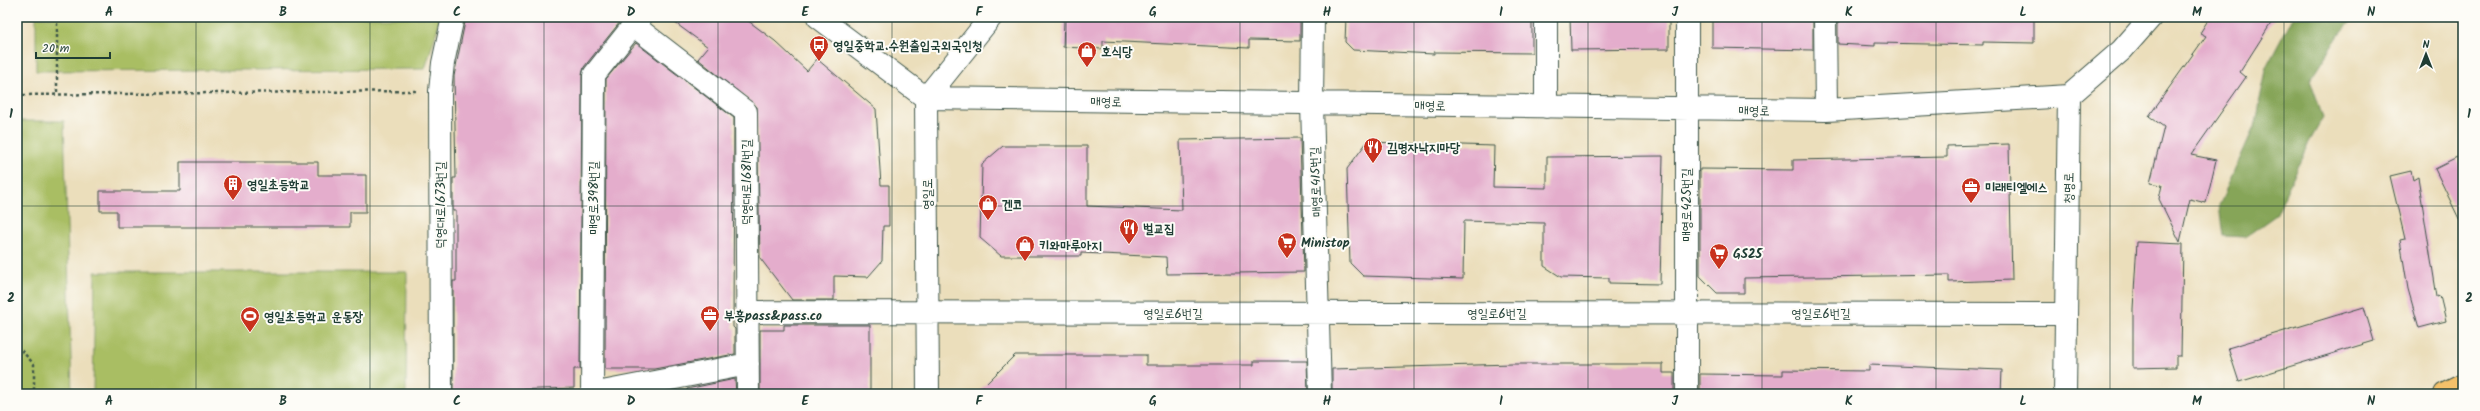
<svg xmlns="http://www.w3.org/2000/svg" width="2480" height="411" viewBox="0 0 2480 411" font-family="Kalam,'Poor Story',sans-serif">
  <rect width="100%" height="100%" fill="#fdfcf7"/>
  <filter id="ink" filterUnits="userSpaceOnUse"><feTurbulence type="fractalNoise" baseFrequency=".025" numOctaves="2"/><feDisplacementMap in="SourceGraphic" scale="8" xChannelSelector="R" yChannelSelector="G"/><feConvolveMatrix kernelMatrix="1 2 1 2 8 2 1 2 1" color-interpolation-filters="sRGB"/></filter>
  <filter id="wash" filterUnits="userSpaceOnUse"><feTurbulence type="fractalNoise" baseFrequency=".012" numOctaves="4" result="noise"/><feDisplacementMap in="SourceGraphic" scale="16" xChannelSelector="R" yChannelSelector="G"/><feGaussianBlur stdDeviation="0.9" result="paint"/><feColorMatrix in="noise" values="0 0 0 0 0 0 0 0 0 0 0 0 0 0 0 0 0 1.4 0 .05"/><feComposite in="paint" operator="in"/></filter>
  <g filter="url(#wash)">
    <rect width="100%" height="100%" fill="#ebdebb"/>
    <path fill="#a9be63" stroke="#647e4c" d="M36,17H441L425,69L36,71Z
      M17,121H64L72,394H17Z
      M95,272H407L406,394H93Z"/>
    <path fill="#86a559" stroke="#527146" d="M2293,17H2355L2339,35L2310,80L2323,118L2307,146L2276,215L2245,237L2223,236L2219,205L2254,127L2267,66Z"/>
    <g id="blocks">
      <path fill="#e4adcc" d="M466,17H624L584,67L582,75L580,369H574V388L508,390V394L453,392V281H456V211H453V178H456L454,76Z
        M667,17H743L775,41L807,71L817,59L876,109L881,185H889V226H883L882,261L868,277L834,276V300H792L760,258L757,107L698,59L708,47Z
        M1064,17H1300V41L1249,40V48L1103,41V49L1063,47Z
        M1346,17H1532V53L1434,52V54L1353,50L1345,42Z
        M1570,17L1669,18V49L1571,50Z
        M1712,17H1813V50L1712,48Z
        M1838,17H2034V43L1983,42V45L1875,43V46L1838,44Z
        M2210,17H2275L2240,72L2246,77L2191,155L2216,160L2206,203L2190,199L2180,242L2159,199L2162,185L2150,183L2164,127L2149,116L2206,36L2200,33Z
        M636,43L734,118L733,327L735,329V354L654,369H605L606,79Z
        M1300,138L1304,272L1167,274L1166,257L1081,253V256H1001L980,238L982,164L1003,146H1087V206L1182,210L1180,140Z
        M1367,142L1494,146L1493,187L1547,188V157L1663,156L1660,284L1609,283V278L1561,277L1544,266V223L1464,221L1463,279L1363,276L1350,263L1347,169Z
        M2009,144L2012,280L1949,282V275L1744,278V293H1717L1700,276V169L1793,170V160L1947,157V146Z
        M2457,158L2463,170V227L2435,169Z
        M180,162H318V175H366V212H350V227H117V211H100V191H180Z
        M2411,171L2413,180L2418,177L2437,297L2440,296L2446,321L2419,328L2408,289L2400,240L2405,239L2390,176Z
        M2137,242L2183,244L2181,356H2176V367L2133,368V309Z
        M2364,307L2374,341L2239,382L2228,348Z
        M784,325H870V394H760V330H784Z
        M1015,355H1146V365H1254V361H1307L1308,394H976Z
        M1512,364H1663V373H1674V394H1332V369Z
        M1869,365L2002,370L2001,394H1700V374L1783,375V370L1869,371Z
        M735,379L736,394H688L687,389Z"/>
    </g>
  </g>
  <g filter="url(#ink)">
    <use href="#blocks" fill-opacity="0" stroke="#3e5548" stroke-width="1"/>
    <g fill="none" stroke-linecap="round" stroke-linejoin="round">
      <g stroke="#3e5548" stroke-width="24">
        <path id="minor" d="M818,17L926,98L1826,110L2069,96
          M1313,17L1312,104L1320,394
          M1546,17V107
          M1687,17V394
          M1825,17L1826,110
          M633,25L746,112L748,394
          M747,312L2066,314
          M441,394L440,91L443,63L453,17
          M592,394L594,75L640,17
          M592,394L748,364
          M928,394L926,98L991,17
          M2065,394L2069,96L2122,50L2151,17"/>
      </g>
      <g stroke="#3e5548" stroke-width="24">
        <path id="major" d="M2445,394L2463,385"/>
      </g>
      <path stroke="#3e5548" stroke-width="2.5" stroke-dasharray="3 3" stroke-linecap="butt" d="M57,17V94
        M17,95L416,91
        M17,346L34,364V394"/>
      <use href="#minor" stroke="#fff" stroke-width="22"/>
      <use href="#major" stroke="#f4c16a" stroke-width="22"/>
    </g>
  </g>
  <path fill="none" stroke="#1f3d34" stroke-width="1" stroke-opacity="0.55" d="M196,17V394M370,17V394M544,17V394M718,17V394M892,17V394M1066,17V394M1240,17V394M1414,17V394M1588,17V394M1762,17V394M1936,17V394M2110,17V394M2284,17V394M17,206H2463"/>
  <defs>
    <g id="bus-pin" transform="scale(1)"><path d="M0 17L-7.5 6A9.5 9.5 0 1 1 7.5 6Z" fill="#c8321e" stroke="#fdfcf7"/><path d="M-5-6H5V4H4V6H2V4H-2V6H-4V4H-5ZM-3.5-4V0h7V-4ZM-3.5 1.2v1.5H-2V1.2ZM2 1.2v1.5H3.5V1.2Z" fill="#fff"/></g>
    <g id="shop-pin" transform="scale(1)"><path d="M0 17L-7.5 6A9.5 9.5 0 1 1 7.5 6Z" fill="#c8321e" stroke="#fdfcf7"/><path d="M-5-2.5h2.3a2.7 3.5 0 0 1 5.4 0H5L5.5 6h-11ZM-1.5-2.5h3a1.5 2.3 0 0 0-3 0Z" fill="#fff"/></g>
    <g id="restaurant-pin" transform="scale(1)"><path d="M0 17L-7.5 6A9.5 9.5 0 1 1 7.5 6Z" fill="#c8321e" stroke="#fdfcf7"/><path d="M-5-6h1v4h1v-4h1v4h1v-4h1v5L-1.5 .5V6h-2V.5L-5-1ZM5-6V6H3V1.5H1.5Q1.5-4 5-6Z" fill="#fff"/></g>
    <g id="building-pin" transform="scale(1)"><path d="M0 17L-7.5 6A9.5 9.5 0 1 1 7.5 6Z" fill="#c8321e" stroke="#fdfcf7"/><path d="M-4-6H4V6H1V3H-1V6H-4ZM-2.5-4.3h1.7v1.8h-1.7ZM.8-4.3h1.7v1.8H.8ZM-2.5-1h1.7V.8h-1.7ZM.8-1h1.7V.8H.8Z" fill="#fff"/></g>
    <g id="office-pin" transform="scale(1)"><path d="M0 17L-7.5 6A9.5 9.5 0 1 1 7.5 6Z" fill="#c8321e" stroke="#fdfcf7"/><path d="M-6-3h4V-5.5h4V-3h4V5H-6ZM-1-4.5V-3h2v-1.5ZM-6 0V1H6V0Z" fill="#fff"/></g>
    <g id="supermarket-pin" transform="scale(1)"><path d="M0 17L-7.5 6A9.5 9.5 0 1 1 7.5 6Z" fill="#c8321e" stroke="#fdfcf7"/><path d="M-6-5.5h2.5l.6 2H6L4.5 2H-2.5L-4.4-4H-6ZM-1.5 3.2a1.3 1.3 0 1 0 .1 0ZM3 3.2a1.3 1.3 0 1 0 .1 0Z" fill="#fff"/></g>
    <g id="stadium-pin" transform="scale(1)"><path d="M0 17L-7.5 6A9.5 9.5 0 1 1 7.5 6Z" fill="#c8321e" stroke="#fdfcf7"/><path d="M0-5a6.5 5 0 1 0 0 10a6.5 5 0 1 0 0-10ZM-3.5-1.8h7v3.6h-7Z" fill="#fff"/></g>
  </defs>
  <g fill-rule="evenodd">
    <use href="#bus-pin" x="819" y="45"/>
    <use href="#shop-pin" x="1087" y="51"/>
    <use href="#restaurant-pin" x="1373" y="147"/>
    <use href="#building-pin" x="233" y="184"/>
    <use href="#office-pin" x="1971" y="187"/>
    <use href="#shop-pin" x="988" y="204"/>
    <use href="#restaurant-pin" x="1129" y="228"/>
    <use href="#supermarket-pin" x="1287" y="242"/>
    <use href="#shop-pin" x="1025" y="245"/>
    <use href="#supermarket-pin" x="1719" y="253"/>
    <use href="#office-pin" x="710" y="315"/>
    <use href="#stadium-pin" x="250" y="316"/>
  </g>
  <g text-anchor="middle" stroke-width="4" stroke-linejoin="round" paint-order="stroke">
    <g font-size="13" font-weight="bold" fill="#1f3d34" stroke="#fdfcf7" text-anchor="start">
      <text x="833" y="50">영일중학교.수원출입국외국인청</text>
      <text x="1101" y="56">호식당</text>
      <text x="1387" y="152">김명자낙지마당</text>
      <text x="247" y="189">영일초등학교</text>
      <text x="1985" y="192">미래티엘에스</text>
      <text x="1002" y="209">겐코</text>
      <text x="1143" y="233">벌교집</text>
      <text x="1301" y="247">Ministop</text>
      <text x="1039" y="250">키와마루아지</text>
      <text x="1733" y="258">GS25</text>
      <text x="724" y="320">부흥pass&amp;pass.co</text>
      <text x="264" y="321">영일초등학교 운동장</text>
    </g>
    <g font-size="13" fill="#1f3d34" stroke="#fdfcf7">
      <text transform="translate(1106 101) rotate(1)" y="5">매영로</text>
      <text transform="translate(1430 105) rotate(1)" y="5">매영로</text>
      <text transform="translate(1754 110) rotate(1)" y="5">매영로</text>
      <text transform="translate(746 182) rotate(-90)" y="5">덕영대로1681번길</text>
      <text transform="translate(1315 182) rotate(-92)" y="5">매영로415번길</text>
      <text transform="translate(2068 188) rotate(-89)" y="5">청명로</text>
      <text transform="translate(927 194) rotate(-90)" y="5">영일로</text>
      <text transform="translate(593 198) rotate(-90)" y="5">매영로398번길</text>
      <text transform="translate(440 205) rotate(-90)" y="5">덕영대로1673번길</text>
      <text transform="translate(1686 205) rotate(-90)" y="5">매영로425번길</text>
      <text x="1173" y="318">영일로6번길</text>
      <text x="1497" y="318">영일로6번길</text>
      <text x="1821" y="318">영일로6번길</text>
    </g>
  </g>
  <rect width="2480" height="411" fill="none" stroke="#fdfcf7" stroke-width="44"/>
  <g transform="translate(2426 54)" stroke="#fdfcf7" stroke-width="3" paint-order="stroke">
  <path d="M0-3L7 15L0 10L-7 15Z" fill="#1f3d34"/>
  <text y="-6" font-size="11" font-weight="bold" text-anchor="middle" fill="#1f3d34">N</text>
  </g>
  <path d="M36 52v6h74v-6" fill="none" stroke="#1f3d34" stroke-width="2"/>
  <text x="42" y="52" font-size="12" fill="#1f3d34" stroke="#fdfcf7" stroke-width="3" paint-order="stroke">20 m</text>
  <rect x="22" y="22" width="2436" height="367" fill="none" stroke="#1f3d34" stroke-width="1.5"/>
  <g font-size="13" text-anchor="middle" font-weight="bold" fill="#1f3d34">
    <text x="109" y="16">A</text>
    <text x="283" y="16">B</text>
    <text x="457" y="16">C</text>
    <text x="631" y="16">D</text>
    <text x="805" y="16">E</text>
    <text x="979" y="16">F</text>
    <text x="1153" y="16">G</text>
    <text x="1327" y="16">H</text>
    <text x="1501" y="16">I</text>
    <text x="1675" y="16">J</text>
    <text x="1849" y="16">K</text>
    <text x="2023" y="16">L</text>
    <text x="2197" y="16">M</text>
    <text x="2371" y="16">N</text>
    <text x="11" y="118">1</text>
    <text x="2469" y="118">1</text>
    <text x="11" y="302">2</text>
    <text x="2469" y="302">2</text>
    <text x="109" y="405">A</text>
    <text x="283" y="405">B</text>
    <text x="457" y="405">C</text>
    <text x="631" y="405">D</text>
    <text x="805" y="405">E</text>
    <text x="979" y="405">F</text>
    <text x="1153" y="405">G</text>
    <text x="1327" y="405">H</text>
    <text x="1501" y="405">I</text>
    <text x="1675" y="405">J</text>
    <text x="1849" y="405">K</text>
    <text x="2023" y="405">L</text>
    <text x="2197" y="405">M</text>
    <text x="2371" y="405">N</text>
  </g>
</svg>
